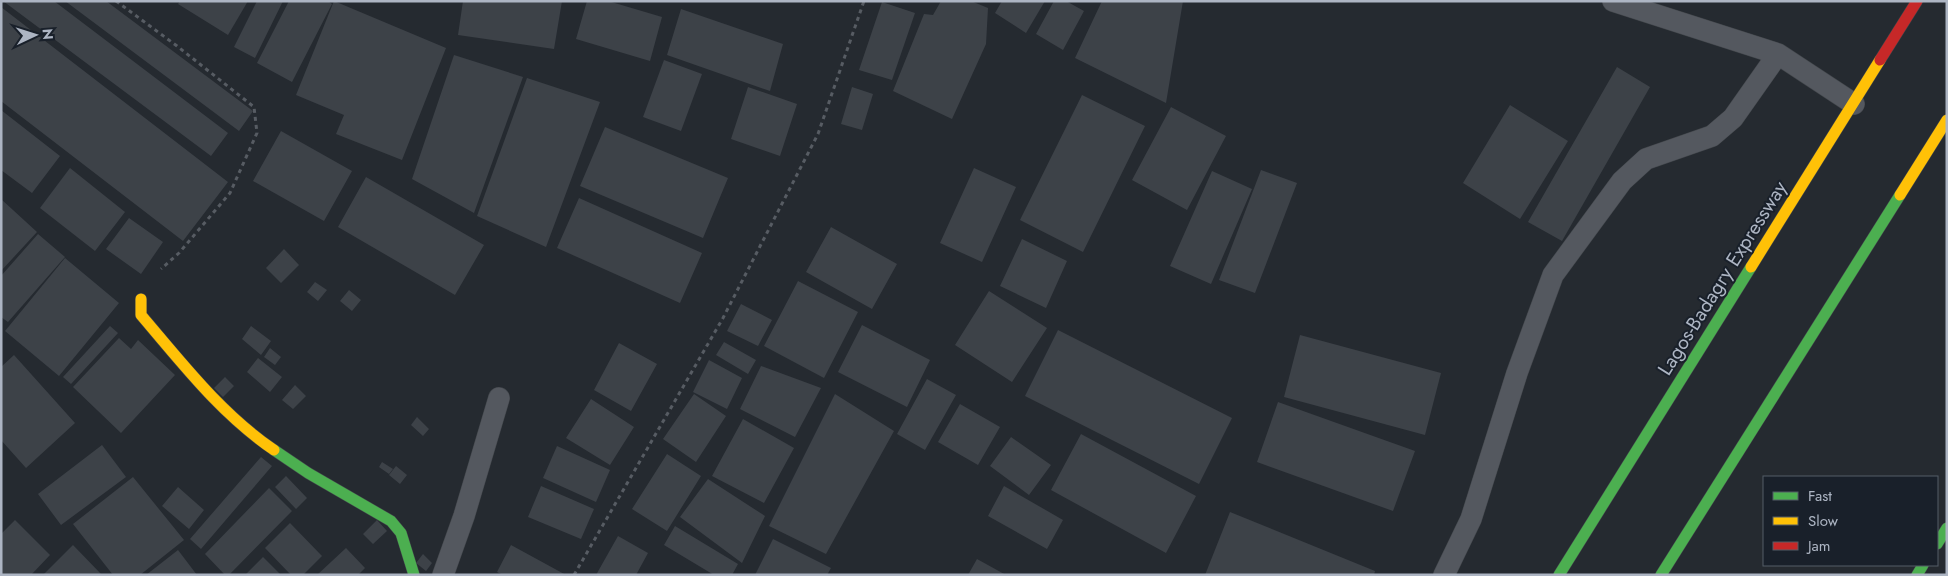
<svg xmlns="http://www.w3.org/2000/svg" width="1948" height="576" viewBox="0 0 1948 576" font-family="Jost,sans-serif">
  <rect width="100%" height="100%" fill="#252a30"/>
  <path fill="#3d4248" d="M3,1H54L228,133L211,156Z
    M65,1H106L253,111L239,131Z
    M180,1H248L228,35L178,4Z
    M257,1H283L255,58L234,47Z
    M289,1H328L332,4L292,82L257,63Z
    M334,1L446,48L402,160L336,134L344,115L296,95Z
    M463,1H562L554,49L458,35Z
    M587,1H608L662,17L650,61L576,39Z
    M941,1H971L988,8L986,44L952,119L893,91L924,14L933,15Z
    M1002,1H1045L1026,33L995,13Z
    M1054,1H1066L1084,11L1063,50L1036,34Z
    M1102,1H1183L1166,103L1075,58Z
    M882,2L915,13L892,80L859,70Z
    M1,7L228,182L183,241L1,101Z
    M681,9L783,44L770,91L667,55Z
    M454,55L523,77L474,213L412,179Z
    M664,60L702,74L681,131L643,117Z
    M1617,67L1650,87L1562,241L1528,222Z
    M527,78L600,102L546,247L477,216Z
    M748,87L797,104L780,156L731,139Z
    M852,87L873,94L862,130L841,124Z
    M1082,95L1145,126L1083,252L1020,220Z
    M1510,105L1568,141L1520,219L1463,183Z
    M1171,107L1226,136L1187,210L1132,180Z
    M1,110L60,156L32,193L1,170Z
    M605,127L728,178L703,238L580,186Z
    M281,131L352,171L324,221L253,181Z
    M70,168L125,212L95,251L40,208Z
    M974,168L1016,187L982,262L940,243Z
    M1261,170L1297,183L1255,293L1219,280Z
    M1212,171L1252,189L1211,284L1170,266Z
    M366,177L484,245L455,295L338,227Z
    M579,198L702,253L680,303L557,248Z
    M1,199L37,232L1,271Z
    M129,218L163,242L141,274L106,249Z
    M831,227L897,264L872,309L806,272Z
    M38,234L65,257L8,322L1,317V276Z
    M1022,239L1067,261L1046,308L1000,286Z
    M284,249L299,265L281,283L266,268Z
    M65,258L119,303L59,376L5,331Z
    M798,281L858,312L824,378L764,346Z
    M315,282L327,290L318,301L307,292Z
    M349,290L361,300L352,311L340,301Z
    M989,291L1047,328L1012,382L955,345Z
    M741,304L772,320L758,346L727,331Z
    M862,325L930,360L907,407L838,372Z
    M110,326L118,333L71,384L63,377Z
    M251,326L271,341L261,355L242,339Z
    M1058,330L1232,418L1199,484L1025,396Z
    M1300,335L1441,373L1425,435L1284,397Z
    M119,338L131,349L138,340L175,375L121,433L73,387Z
    M724,342L756,360L748,374L716,355Z
    M619,343L657,364L631,411L594,390Z
    M270,348L281,357L275,365L264,357Z
    M14,355L75,423L26,468L1,440V367Z
    M258,358L282,377L270,392L247,372Z
    M709,360L742,378L727,409L693,392Z
    M761,366L821,388L795,437L740,409Z
    M225,377L234,386L223,397L214,388Z
    M927,379L956,395L925,450L897,434Z
    M295,385L306,396L293,409L282,400Z
    M694,394L726,416L696,462L663,439Z
    M835,394L894,431L826,554L769,526Z
    M591,399L634,427L610,465L566,438Z
    M1278,402L1415,451L1393,511L1257,462Z
    M960,404L1000,427L978,465L938,442Z
    M417,417L429,429L423,436L411,425Z
    M743,419L794,448L764,503L712,476Z
    M1081,434L1196,496L1166,553L1051,490Z
    M1011,437L1051,465L1029,495L990,466Z
    M102,445L126,477L61,525L38,494Z
    M557,446L610,470L596,502L543,478Z
    M667,454L701,476L667,531L632,509Z
    M261,457L272,466L201,549L190,539Z
    M382,462L393,469L389,474L379,467Z
    M396,466L407,475L400,484L389,475Z
    M286,476L307,498L296,509L275,487Z
    M133,477L184,540L140,575H113L73,524Z
    M708,479L765,516L742,563L680,517Z
    M541,486L594,509L581,539L528,517Z
    M1004,486L1063,520L1047,549L988,516Z
    M178,487L204,510L189,529L162,506Z
    M269,488L292,511L229,575H225L205,554Z
    M1230,512L1375,571L1374,575H1205Z
    M15,520L50,555L31,575H1V534Z
    M377,520L387,531L373,544L363,534Z
    M290,523L322,556L303,575H291L265,548Z
    M675,526L738,564L732,575H714L664,545Z
    M618,536L648,553L636,575H596Z
    M773,539L831,568L827,575H755Z
    M73,545L102,575H43Z
    M511,545L566,575H503L497,572Z
    M346,548L365,568L358,575H317Z
    M178,550L197,575H146Z
    M423,554L432,563L426,571L416,563Z
    M263,557L281,575H245Z
    M977,559L1006,575H968Z"/>
  <g fill="none" stroke-linecap="round" stroke-linejoin="round">
    <g stroke="#42464b" stroke-width="22">
      <path id="lane" d="M1613,1L1778,54L1854,104
        M443,575L464,516L499,398
        M1444,575L1471,519L1517,373L1553,275L1622,181L1646,159L1712,136L1733,118L1778,54"/>
    </g>
    <g stroke="#42464b" stroke-width="12">
      <path id="fast" d="M274,450L308,473L391,521L401,533L414,575
        M1937,544L1947,528
        M1559,575L1751,267
        M1661,575L1900,195
        M1917,575L1923,565"/>
    </g>
    <g stroke="#42464b" stroke-width="12">
      <path id="slow" d="M1900,195L1947,120
        M1751,267L1880,60
        M141,299V315C182,363 221,414 274,450"/>
    </g>
    <g stroke="#42464b" stroke-width="12">
      <path id="jam" d="M1880,60L1917,1"/>
    </g>
    <path stroke="#575c63" stroke-width="3" stroke-dasharray="4 4" stroke-linecap="butt" d="M116,1L177,46L254,107L257,133L230,193L179,253L161,269
      M574,575L723,318L818,134L864,1"/>
    <use href="#lane" stroke="#54585f" stroke-width="21"/>
    <use href="#fast" stroke="#4caf50" stroke-width="11"/>
    <use href="#slow" stroke="#ffc107" stroke-width="11"/>
    <use href="#jam" stroke="#c62828" stroke-width="11"/>
  </g>
  <g text-anchor="middle" stroke-width="4" stroke-linejoin="round" paint-order="stroke">
    <g font-size="20" fill="#adb5c3" stroke="#19202a">
      <text transform="translate(1722 278) rotate(-58)" y="7">Lagos-Badagry Expressway</text>
    </g>
  </g>
  <rect width="1948" height="576" fill="none" stroke="#adb5c3" stroke-width="5"/>
  <rect x="1763" y="476" width="175" height="90" fill="#19202a" stroke="#545c67"/>
  <rect x="1773" y="492" width="25" height="8" fill="#4caf50" stroke="#545c67"/>
  <text x="1808" y="501" font-size="15" fill="#adb5c3">Fast</text>
  <rect x="1773" y="517" width="25" height="8" fill="#ffc107" stroke="#545c67"/>
  <text x="1808" y="526" font-size="15" fill="#adb5c3">Slow</text>
  <rect x="1773" y="542" width="25" height="8" fill="#c62828" stroke="#545c67"/>
  <text x="1808" y="551" font-size="15" fill="#adb5c3">Jam</text>
  <g transform="translate(35 35) rotate(86)" stroke="#19202a" stroke-width="4" paint-order="stroke">
  <path d="M0-4L9 19L0 12L-9 19Z" fill="#adb5c3"/>
  <text y="-8" font-size="14" font-weight="bold" text-anchor="middle" fill="#adb5c3">N</text>
  </g>
</svg>
